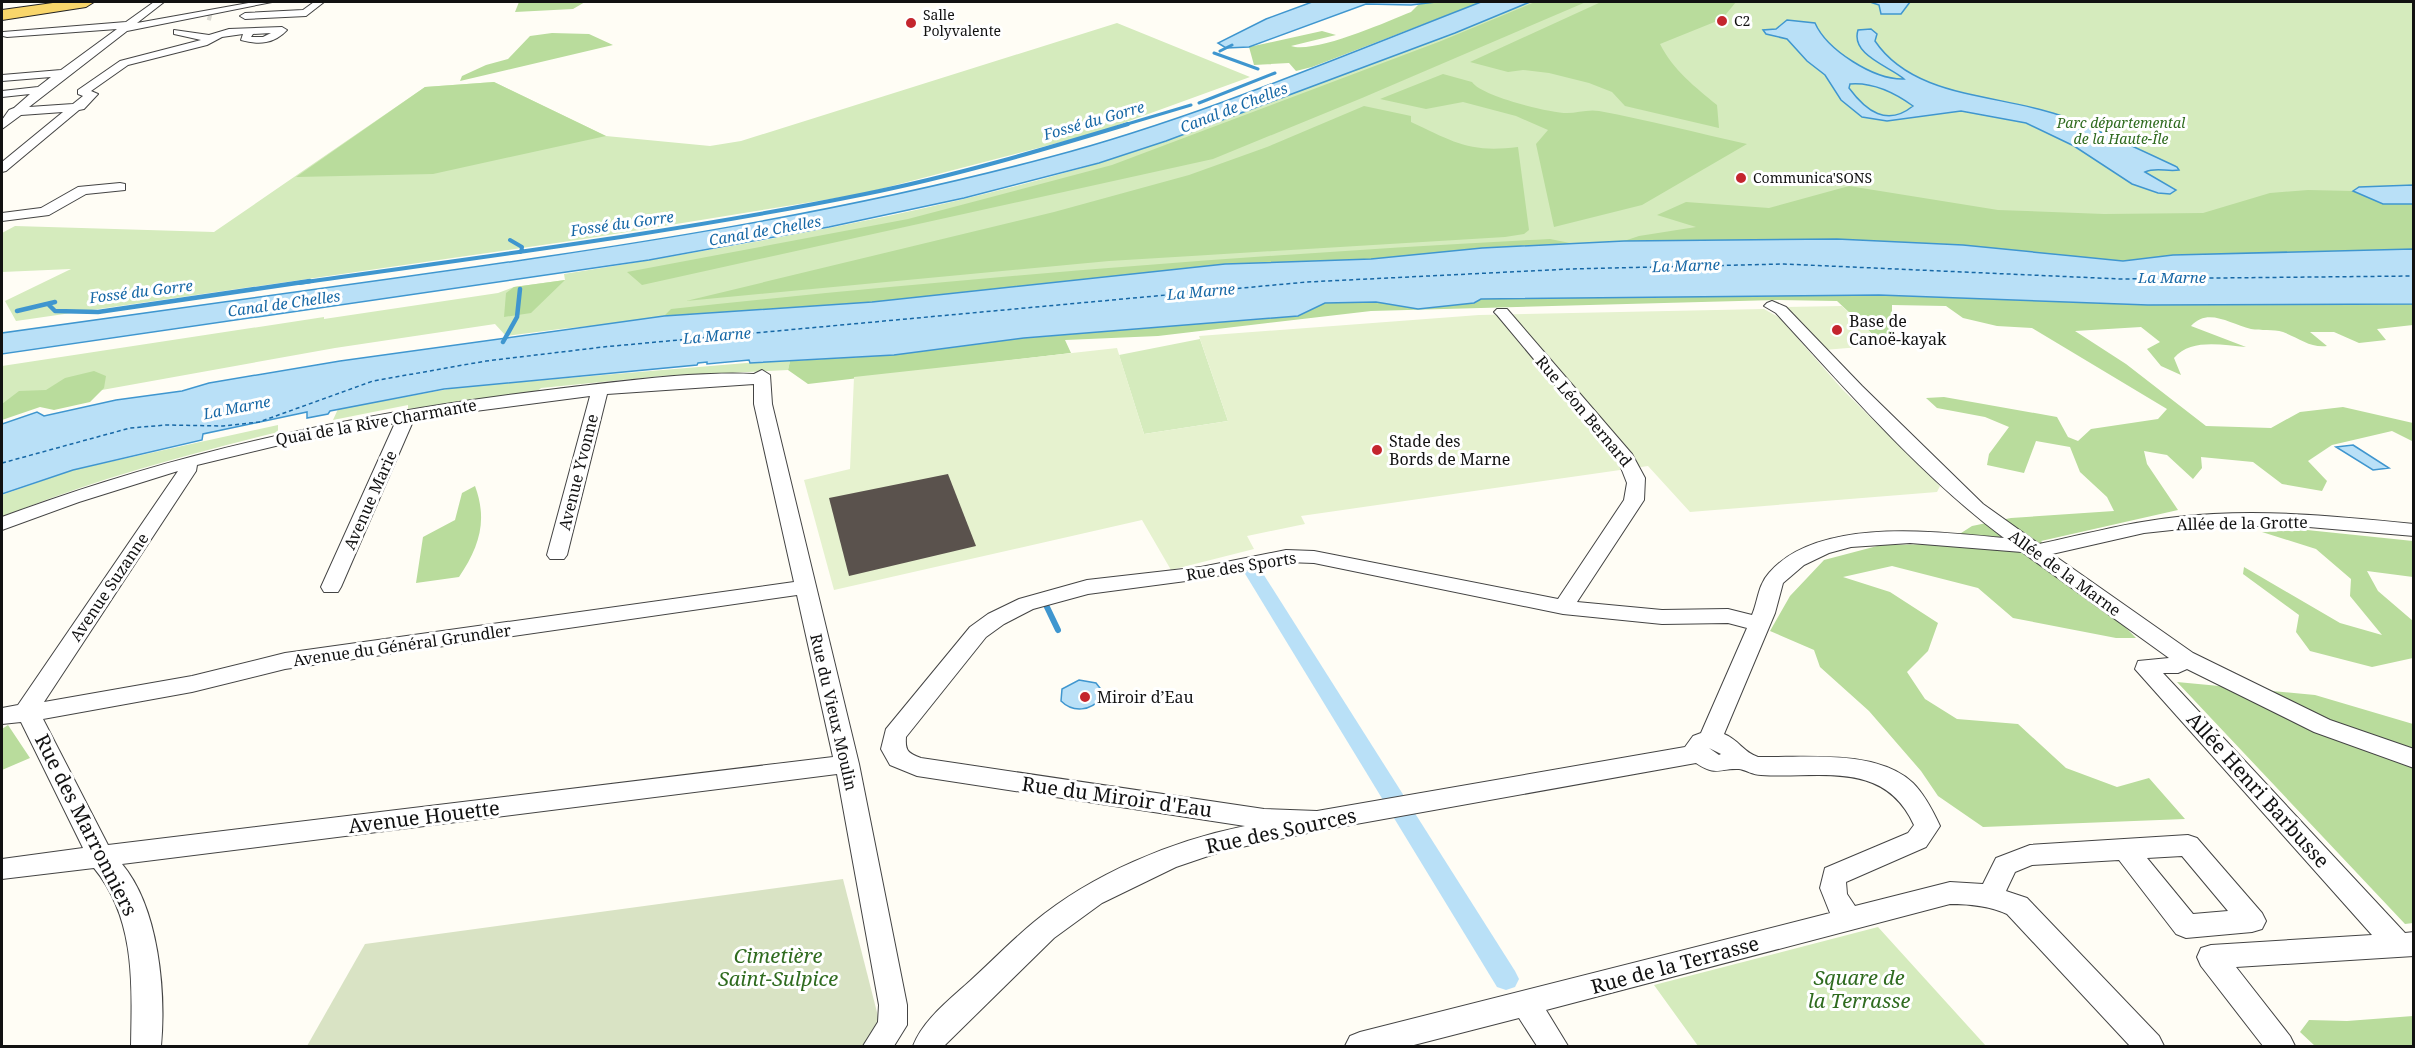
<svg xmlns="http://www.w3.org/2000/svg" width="2415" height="1048" viewBox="0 0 2415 1048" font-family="'Noto Serif',serif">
  <rect width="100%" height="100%" fill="#fffdf5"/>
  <path fill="#d5ebbd" d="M1530,2H2413V249L2173,255L2160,258L2070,257L1963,245L1837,239L1624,241L1014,285L560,329L506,336L495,324L335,348L2,408V366L324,317V319L498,293L514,287L565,280L564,274C743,245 924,215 1099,163C1175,140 1248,109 1322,80C1391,54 1461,30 1530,2Z
    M1117,23L1250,77L1096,133L861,194L584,239L16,321L5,301L71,269L2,272V233L15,226L214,232L425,87L494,82L606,136L710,146L741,141Z
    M1200,339L1228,421L1144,434L1119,355Z
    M769,361H790L788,370L662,376L541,388L538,391L408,409V405L333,420L338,409L460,387Z
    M278,425V432C183,456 92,480 2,517V495L73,470Z
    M1878,927L1986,1046H1698L1654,985Z"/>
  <path fill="#b9dc9c" d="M519,2H585L573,9L515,12Z
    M1436,2H1481L1312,67L1296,71L1289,63L1254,65L1249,47L1322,31L1336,35L1291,46C1314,54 1386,22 1411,12L1419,4Z
    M1535,2H1586L1362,98L1213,159L642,285L627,272L908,219L1112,165L1441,41Z
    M1601,2H1736L1722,19L1660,44C1673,70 1695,87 1717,105L1719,128L1625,106L1612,92L1589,83L1549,73L1523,70L1508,72L1470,62Z
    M552,33L589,34L613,45L460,81L462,76L486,65L508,59L530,36Z
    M1443,74L1472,82C1481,96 1549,113 1567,113C1577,113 1588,109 1599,111C1648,120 1697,133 1747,144L1642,205L1554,227L1536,144L1548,130L1516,116L1463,102L1426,109L1380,99Z
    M494,82L606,136L433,174L296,177L425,87Z
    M1364,106L1411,116V122C1454,142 1469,153 1518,147L1529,230L1524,234L1505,237L1109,261L686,301L1054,212L1189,175L1267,147Z
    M1849,186L1998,210L2104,214L2203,213L2270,193L2308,190L2353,191L2383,204H2414L2413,249L2173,255L2123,261L1963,245L1837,239L1624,241L1639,236L1696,227L1657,215L1686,202L1769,208Z
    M1550,239L1580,245L1482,248L1371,259L1225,264L872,302L664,316L671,309C963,278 1256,254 1550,239Z
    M565,280L531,313L504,317L506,293L514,287Z
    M1879,295L2148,305L2413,304V325L2377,329L2386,340L2359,343L2334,332H2310L2327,346C2310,348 2299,338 2283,332C2273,329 2261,331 2251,329C2230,324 2208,307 2191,326L2246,347C2222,345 2191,338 2174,358L2181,375L2161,366L2147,349L2160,342L2141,327L2075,331L2126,364L2206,426L2271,428L2300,412L2343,407L2413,423L2414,442L2392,431L2332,445L2308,461L2327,481L2322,491L2282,484L2253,462L2201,457L2202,468L2193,479L2167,455L2144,451L2147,464L2178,510L2041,541L2136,638H2116L2013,618L1978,588L1892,566L1843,577L1890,592L1938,623L1928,651L1907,672L1925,699L1957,719L2018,724L2066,768L2117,787L2149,778L2185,819L1983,827L1938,796L1921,771L1869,711L1820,667L1814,650L1770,631L1790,596L1824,560L1881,545L1944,544L1972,526L2011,518L2114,511L2107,497L2080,472L2070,447L2036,441L2024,473L1987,465L1989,454L2009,427L1985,417L1937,408L1926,398L1944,397L2057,417L2068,437L2078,441L2091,429L2158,419L2167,409L2032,328L1997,326L1963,318L1946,306L1892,305V329L1900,345H1884L1837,301L1776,300L1371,311L1158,336L1065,340L1071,353L808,384L788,370L790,361L894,355L1024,338L1298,316L1324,303L1376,302L1418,309L1474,303L1481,299Z
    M94,371L106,376L104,388L90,402L54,410L40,407L2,420V404L19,391L46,390L65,378Z
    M475,486C488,521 479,547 459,577L416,583L423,537L455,520L462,493Z
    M2307,530L2413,541V577L2367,571L2378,591L2413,621V658L2372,667L2310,651L2296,632L2299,615L2243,574L2244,567L2340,623L2382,635L2350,596L2351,579L2316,549L2262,532Z
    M2177,682L2315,695L2413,724V923L2405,924Z
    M8,725L30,758L2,770V729Z
    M2413,1016V1046H2315L2300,1032L2309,1020L2347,1021Z"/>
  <path fill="#d9e3c4" d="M843,879L881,1028L865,1046H307L365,944Z"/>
  <path fill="#e6f2cf" d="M1842,306L1884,345L1824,350L1785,307Z
    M1764,309L1780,318L1842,389L1940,486L1937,492L1690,512L1648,466L1301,516L1305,524L1247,536L1254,549L1171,570L1142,520L834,590L804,480L850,469L854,377L1117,348L1144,434L1228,421L1199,336L1479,315Z"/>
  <path fill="#b9e0f7" stroke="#3f96cf" stroke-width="1.5" fill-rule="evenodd" d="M1312,2H1436L1411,5L1366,4L1249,47L1226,48L1218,43L1266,19Z
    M1481,2H1530L1455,33L1166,141L1099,163L964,198L829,227L649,260L2,354V333C135,314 269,296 403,277C621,247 837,214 1050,157C1197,118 1339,57 1481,2Z
    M1870,2H1910L1901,14H1881L1879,5Z
    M1787,20L1815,23C1827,50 1874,80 1904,79C1891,67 1850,55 1858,30L1871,29L1877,34L1875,41C1914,99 2000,94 2059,115C2099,130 2139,149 2177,167L2179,170C2167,172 2156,167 2145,172L2176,190L2170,194L2158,193L2132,184L2074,146L2026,123L1961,111L1887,121L1862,117L1841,100L1825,75L1807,61L1787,39L1766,34L1763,30L1776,29ZM1850,84C1874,82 1895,93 1913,106C1887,127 1866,111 1849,88Z
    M2413,185V204H2383L2353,191L2359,187Z
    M1837,239L1963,245L2123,261L2173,255L2413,249V304L2148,305L1879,295L1481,299L1474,303L1418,309L1376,302L1325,303L1298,316L1024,338L894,355L750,363L749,360L707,364V362L698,363L697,365L444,389L330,411L328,414L307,418V412L203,434L202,440L73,470L2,494V424L37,412L44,416L116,400L182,391L209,383L340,361L664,316L872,302L1225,264L1371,259L1482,248L1624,241Z
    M2353,445L2389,468L2373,470L2336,447Z
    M1079,680L1096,683L1103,692L1101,698C1091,711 1073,713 1061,701L1062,689Z"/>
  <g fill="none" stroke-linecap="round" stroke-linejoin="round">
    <path stroke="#3f96cf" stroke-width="3" d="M1220,51L1232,45
      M1214,53L1258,69
      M1199,103L1275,73
      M1124,125L1191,105"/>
    <path stroke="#3f96cf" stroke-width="4" d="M510,240L522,247L521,252
      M299,283C488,256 678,232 865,194C954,176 1042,150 1128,124"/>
    <path stroke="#3f96cf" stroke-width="4.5" d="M48,304L55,311L98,312L310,281
      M17,311L55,302
      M503,342L517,317L520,289"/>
    <path stroke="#3f96cf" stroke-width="6" d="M1046,605L1058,630"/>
    <path fill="#b9e0f7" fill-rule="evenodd" d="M1253,566L1262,572L1515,971L1519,979L1515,987L1506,990L1497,987L1244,572Z"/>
    <path stroke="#1768a6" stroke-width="1.5" stroke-dasharray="4 3" stroke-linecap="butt" d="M2,463L130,428L166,425L223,426L259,422L373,381L486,361L603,347L1307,282L1570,269L1784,264L2120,279L2414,276"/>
  </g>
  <path fill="#5a524d" d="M948,474L976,546L849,576L829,498Z"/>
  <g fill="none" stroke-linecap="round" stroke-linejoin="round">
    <path stroke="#dbdad3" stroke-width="10" stroke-dasharray="10 5" stroke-linecap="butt" d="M208,15L212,16"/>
    <g stroke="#444" stroke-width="2">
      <path id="street" d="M154,2H164L137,23L254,2H272L127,31L29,107L73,104L83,96L78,94V90L120,61L201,40L174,34V30L209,35L229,29L282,27L287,30C274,44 259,45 241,40L243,34L222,37L207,45L128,65L91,91L98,94L84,109L79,110L6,171L2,172V162L63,112L21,115L2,129V120L9,110L14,108L30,94L2,97V91L38,87L51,77L2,81V75L61,70L117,29L7,37L3,36V32L126,22ZM271,33L263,37H251L253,34Z
        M314,2H324L306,16L245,19L240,16L245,13L303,10Z
        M120,183L125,184V190L86,194L49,215L2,221V213L41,208L78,187Z
        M1772,301L1786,307L1862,386L1983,504L2039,544C2085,534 2130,522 2177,517C2255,508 2336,516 2414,524V536L2297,526H2209L2144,533L2052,554L2193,653L2330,720L2414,749V768L2314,732L2187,669L2178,673H2163L2405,933L2414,932V956L2236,967L2290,1036L2295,1046H2263L2201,966L2197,957L2201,948L2211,945L2372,935L2135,669L2138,661L2169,658L2022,552L1910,543L1851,547L1829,553L1804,565L1783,583L1775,613L1724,734C1739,740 1743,752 1758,757C1804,758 1878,749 1913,783C1925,795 1933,811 1940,826L1926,847L1846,882L1847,894L1855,906L1950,882L1983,884L1996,858L2030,845L2188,835L2197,838L2262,913L2266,921L2262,929L2252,932L2186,938L2176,934L2119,860L2032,865L2015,872L2006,891L2027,898L2159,1036L2164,1046H2130L2007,914C1989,906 1970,904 1950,904L1546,1010L1568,1046H1537L1519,1018L1410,1046H1345L1350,1036L1360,1032L1830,913L1820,888L1825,868L1908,833L1914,825C1884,759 1820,779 1761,775C1753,775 1746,770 1739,769C1718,768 1717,777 1696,763L1317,831L1223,851L1176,867L1102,903L1054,938L944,1046H913C923,1020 949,1000 970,981C991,962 1011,941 1034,922C1092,874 1171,841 1245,826L917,776L890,765L881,749L886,729L970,627L988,614L1019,599L1087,580L1201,567L1286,550L1314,551L1558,599L1624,500L1627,483L1618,460L1497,315L1494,312L1497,309H1507L1632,454L1645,478L1644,500L1577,602L1662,610L1728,609L1752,615C1758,601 1758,585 1769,573C1818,516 1938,532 2004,538C1921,476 1846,389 1776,313L1764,306L1767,303ZM1286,562L1314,563L1563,614L1662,624L1728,623L1747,628L1701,733L1693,736L1685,747L1317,811L1264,809L921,758C908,753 905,751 906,737L986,637L1004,624L1033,609L1088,594L1201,579ZM1709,748L1721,754L1719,755ZM2182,856L2228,911L2193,914L2147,858Z
        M762,370L770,375L772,404L859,764L907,1005V1025L894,1046H863L878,1022L879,1005L837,774L122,864C159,908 166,992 161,1046H131C132,985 136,919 94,868L2,879V859L83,848L21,722L2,724V708L18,705L178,471L79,502L2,530V517C185,449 362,412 556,389C617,382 693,371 754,374ZM754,384V404L794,582L285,653L192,676L44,702L196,471L197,465L288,443L395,423L321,587L324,592H338L341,587L414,419L590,396L547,555L550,559H564L567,555L607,394ZM797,595L833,757L108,845L43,719L192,692L285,669Z"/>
    </g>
    <g stroke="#222" stroke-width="2">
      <path id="primary" d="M60,2H94L86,7L2,20V10Z"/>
    </g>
    <use href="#street" fill="#fff" fill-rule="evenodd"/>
    <use href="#primary" fill="#f9d66b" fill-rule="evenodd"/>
  </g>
  <g fill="#c4262e" stroke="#fff" stroke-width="2">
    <circle cx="1722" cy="21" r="6"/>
    <circle cx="911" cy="23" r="6"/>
    <circle cx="1741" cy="178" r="6"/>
    <circle cx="1837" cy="330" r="6"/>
    <circle cx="1377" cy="450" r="6"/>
    <circle cx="1085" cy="697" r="6"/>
  </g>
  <g text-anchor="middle" stroke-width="6" stroke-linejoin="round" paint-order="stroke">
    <g font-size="14" fill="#111" stroke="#fff" text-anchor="start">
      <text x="923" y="20">Salle<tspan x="923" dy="16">Polyvalente</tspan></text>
      <text x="1734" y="26">C2</text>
      <text x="1753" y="183">Communica'SONS</text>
    </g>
    <g font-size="14" font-style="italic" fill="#2f6b1f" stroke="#fff">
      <text x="2121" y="128">Parc départemental<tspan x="2121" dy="16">de la Haute-Île</tspan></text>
    </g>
    <g font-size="15" font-style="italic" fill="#1768a6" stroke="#fff">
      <text transform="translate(1234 108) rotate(-21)" y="5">Canal de Chelles</text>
      <text transform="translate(1094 121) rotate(-16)" y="5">Fossé du Gorre</text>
      <text transform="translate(622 224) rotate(-8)" y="5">Fossé du Gorre</text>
      <text transform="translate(765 231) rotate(-10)" y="5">Canal de Chelles</text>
      <text transform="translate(1686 266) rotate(-2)" y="5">La Marne</text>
      <text x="2172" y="283">La Marne</text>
      <text transform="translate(141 292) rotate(-7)" y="5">Fossé du Gorre</text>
      <text transform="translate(1201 292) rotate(-5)" y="5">La Marne</text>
      <text transform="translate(284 304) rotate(-8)" y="5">Canal de Chelles</text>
      <text transform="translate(717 336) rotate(-5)" y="5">La Marne</text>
      <text transform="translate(237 408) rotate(-11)" y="5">La Marne</text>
    </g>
    <g font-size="16" fill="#111" stroke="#fff" text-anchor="start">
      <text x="1849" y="327">Base de<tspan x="1849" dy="18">Canoë-kayak</tspan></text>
      <text x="1389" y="447">Stade des<tspan x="1389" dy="18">Bords de Marne</tspan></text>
      <text x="1097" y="703">Miroir d’Eau</text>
    </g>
    <g font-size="16" fill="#111" stroke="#fff">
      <text transform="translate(1584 411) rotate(50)" y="6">Rue Léon Bernard</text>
      <text transform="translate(376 422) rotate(-10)" y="6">Quai de la Rive Charmante</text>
      <text transform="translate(578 472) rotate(-76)" y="6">Avenue Yvonne</text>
      <text transform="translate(370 500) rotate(-66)" y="6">Avenue Marie</text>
      <text transform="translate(2242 523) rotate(-1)" y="6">Allée de la Grotte</text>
      <text transform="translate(1241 566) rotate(-9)" y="6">Rue des Sports</text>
      <text transform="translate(2065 573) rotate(36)" y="6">Allée de la Marne</text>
      <text transform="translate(109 587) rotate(-56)" y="6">Avenue Suzanne</text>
      <text transform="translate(402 645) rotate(-8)" y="6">Avenue du Général Grundler</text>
      <text transform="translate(834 712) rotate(77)" y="6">Rue du Vieux Moulin</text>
    </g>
    <g font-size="20" fill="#111" stroke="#fff">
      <text transform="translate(2258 790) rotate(48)" y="7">Allée Henri Barbusse</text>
      <text transform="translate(1117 797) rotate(8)" y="7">Rue du Miroir d'Eau</text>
      <text transform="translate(424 817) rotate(-7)" y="7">Avenue Houette</text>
      <text transform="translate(86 825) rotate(63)" y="7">Rue des Marronniers</text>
      <text transform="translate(1281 831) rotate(-12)" y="7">Rue des Sources</text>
      <text transform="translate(1675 965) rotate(-15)" y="7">Rue de la Terrasse</text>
    </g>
    <g font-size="20" font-style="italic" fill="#2f6b1f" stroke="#fff">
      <text x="778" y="963">Cimetière<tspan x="778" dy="23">Saint-Sulpice</tspan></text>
      <text x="1859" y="985">Square de<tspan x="1859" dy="23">la Terrasse</tspan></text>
    </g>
  </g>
  <rect width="2415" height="1048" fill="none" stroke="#111111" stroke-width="6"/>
</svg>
